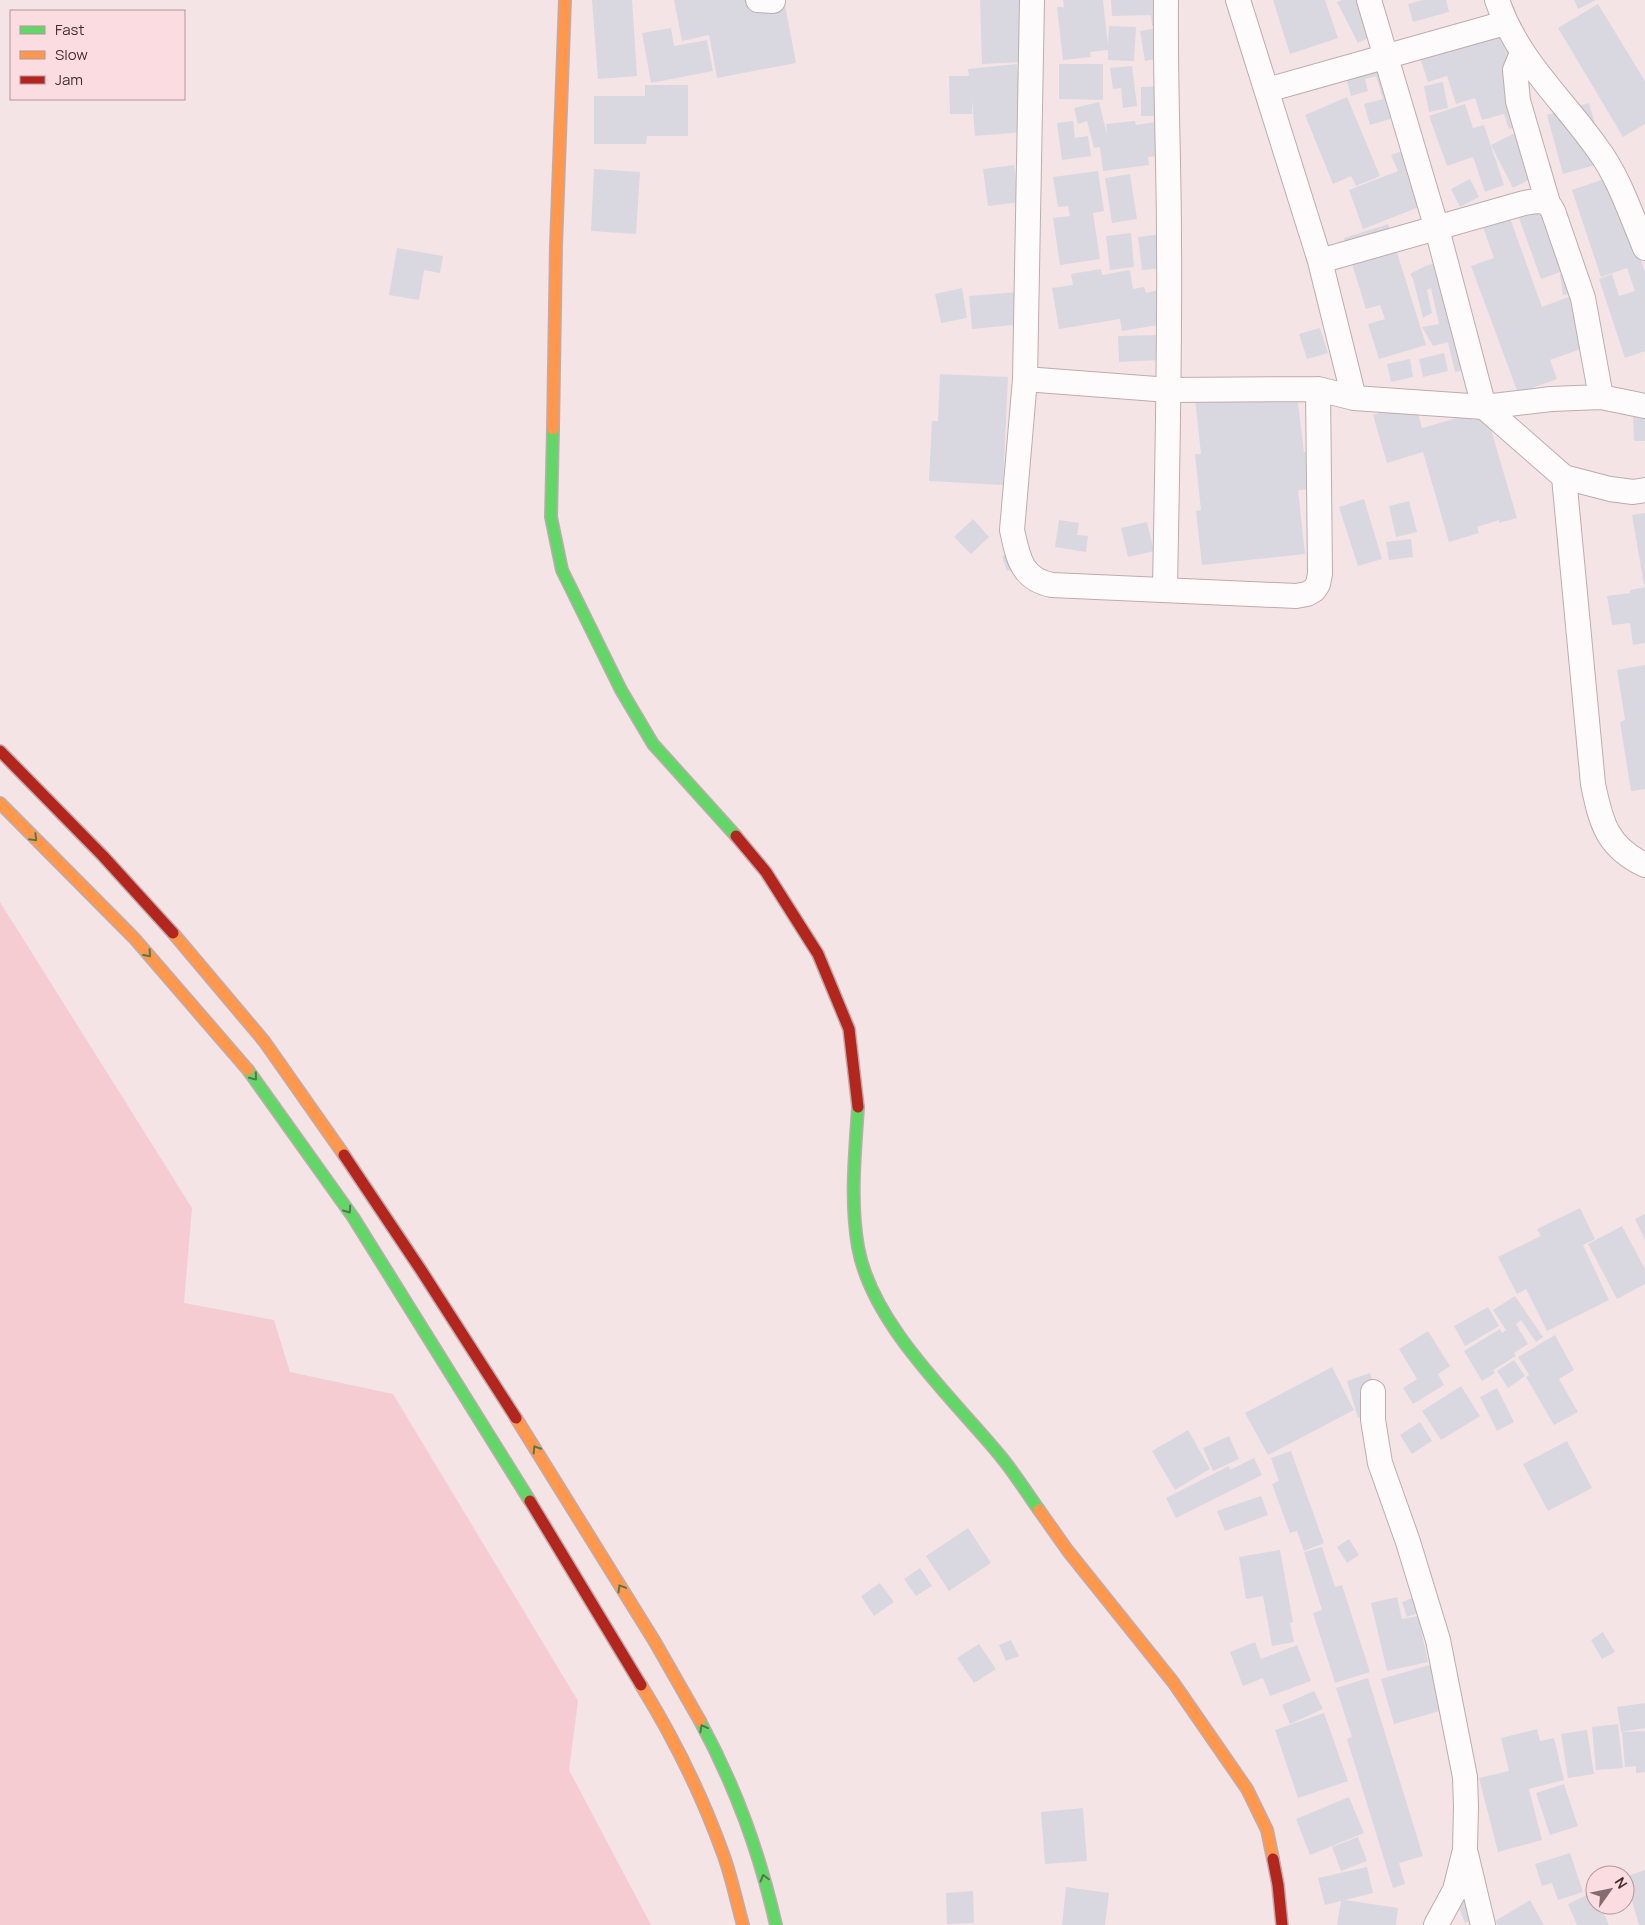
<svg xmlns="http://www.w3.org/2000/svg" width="1645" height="1925" viewBox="0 0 1645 1925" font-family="Manrope,sans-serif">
  <rect width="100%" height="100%" fill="#f4e4e6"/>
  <path fill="#f5ccd2" d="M0,902L192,1208L184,1303L274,1320L290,1372L393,1394L578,1701L569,1770L651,1925H0Z"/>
  <path fill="#d9d8e0" d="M592,0H632L637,76L598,79Z
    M674,0H784L796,63L717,78L709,35L682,41Z
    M980,0H1021L1023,62L982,64Z
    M1063,0H1103L1108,45L1109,26L1136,27L1134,61L1108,60V50L1090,52L1091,57L1063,60L1057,7H1064Z
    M1111,0H1160L1161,26H1152L1151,15L1112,16Z
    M1273,0H1325L1338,38L1290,54Z
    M1342,0H1372L1386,29L1358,43L1337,2Z
    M1423,0H1446L1449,12L1413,22L1408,4Z
    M1574,0H1596L1578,9Z
    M1598,4L1645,81V124L1623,137L1558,28Z
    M1501,22L1533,121L1509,129L1504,114L1482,120L1475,98L1456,104L1447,76L1428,82L1417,49Z
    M1163,27L1168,57L1145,61L1140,31Z
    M671,28L674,46L707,40L713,71L651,83L642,33Z
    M1390,52L1394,118L1370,125L1364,104L1383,99L1376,76L1365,79L1368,91L1351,96L1345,74Z
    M1017,64L1024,132L975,136L972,100V114H950L949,76H969L968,69Z
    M1059,64H1103V100L1059,99Z
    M1132,66L1137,106L1123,108L1121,88L1113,89L1110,68Z
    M1443,82L1448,108L1429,112L1424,86Z
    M645,85H688V136H647L646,144H594V96H645Z
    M1164,86L1165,116H1141V87Z
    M1347,97L1380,176L1356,186L1351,176L1333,184L1305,115Z
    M1099,102L1107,135L1106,124L1135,121L1136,125L1162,121L1166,155L1148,157L1149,165L1103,171L1100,147L1094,148L1087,121L1078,124L1074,108Z
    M1589,103L1606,162L1563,174L1547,115Z
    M1465,104L1473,128L1484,125L1504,185L1485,192L1473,157L1447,166L1429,116Z
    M1073,121L1075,138L1088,136L1091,156L1062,160L1057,123Z
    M1531,125L1552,168L1513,188L1491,145Z
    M1416,146L1437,200L1363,229L1349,190L1398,171L1391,155Z
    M1014,165L1019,202L988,206L983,169Z
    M594,169L640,172L636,234L591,231Z
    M1098,171L1104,211L1093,213L1100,259L1060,265L1053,218L1070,216L1068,206L1058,207L1053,177Z
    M1130,174L1137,219L1112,223L1105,178Z
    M1613,176L1645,272V351L1625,358L1599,279L1612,274L1619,296L1635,291L1627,268L1601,277L1572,190Z
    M1470,179L1479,197L1460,207L1451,189Z
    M1547,183L1577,266L1541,279L1511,196Z
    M1502,196L1542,307L1582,292L1600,342L1550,360L1557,379L1518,393L1471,266L1494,258L1475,205Z
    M1388,224L1426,345L1379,359L1368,324L1385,319L1380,305L1366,309L1344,238Z
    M1131,233L1134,267L1110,270L1106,236Z
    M1161,234L1165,268L1142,270L1138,237Z
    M397,248L443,256L440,273L424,270L419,300L389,295Z
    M1448,260L1474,368L1455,372L1448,342L1433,346L1422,327L1439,324L1431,288L1427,290L1432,313L1423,318L1413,279L1410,274L1425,266Z
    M1101,269L1102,275L1130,270L1133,289L1144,287L1146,293L1159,290L1164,324L1122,331L1120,319L1059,329L1052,288L1073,285L1071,274Z
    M1575,272L1578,293L1563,295L1560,274Z
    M962,288L967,318L941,323L935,294Z
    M1019,292L1022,324L972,329L969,296Z
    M1320,328L1328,353L1307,359L1299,334Z
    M1157,335L1159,360L1119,362L1118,336Z
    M1444,353L1448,371L1423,377L1419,359Z
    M1410,359L1413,377L1391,382L1387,364Z
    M940,374L1008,377L1003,485L929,481L932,421H938Z
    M1194,389L1297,395L1304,452L1310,451L1314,489L1298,490L1305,554L1202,565L1196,511L1201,510L1195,454H1201Z
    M1415,403L1422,428L1471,414L1473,420L1487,416L1517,518L1499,523V520L1477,527L1479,533L1449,542L1423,452L1387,463L1373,415Z
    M1633,414H1645V441H1634Z
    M1364,499L1382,559L1358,566L1339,507Z
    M1409,501L1417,532L1396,537L1389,506Z
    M1645,513V585H1644L1632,515Z
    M973,519L989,537L971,554L954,537Z
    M1059,520L1079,523L1077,535L1088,536L1086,552L1055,547Z
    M1147,522L1154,551L1128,557L1121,528Z
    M1411,539L1413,557L1389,560L1386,542Z
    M1016,552L1021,567L1007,571L1002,556Z
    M1645,587V643L1633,645L1630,623L1612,625L1607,596L1630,593V590Z
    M1645,665V789L1631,791L1620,722L1625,720L1617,670Z
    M1580,1208L1595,1239L1583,1245L1609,1300L1547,1331L1526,1289L1517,1294L1498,1257L1541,1236L1537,1229Z
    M1645,1214V1240L1635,1219Z
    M1622,1226L1645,1269V1284L1617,1299L1588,1244Z
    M1515,1296L1543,1337L1536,1342L1521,1320L1516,1324L1528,1344L1514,1353L1516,1356L1493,1370L1495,1373L1482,1381L1464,1351L1500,1329L1502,1333L1506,1330L1493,1310Z
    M1488,1307L1499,1326L1465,1346L1454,1326Z
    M1428,1331L1450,1366L1438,1374L1444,1385L1413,1404L1403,1388L1417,1379L1399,1349Z
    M1555,1335L1574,1370L1559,1379L1578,1412L1554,1425L1526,1377L1529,1375L1518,1357Z
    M1514,1360L1525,1376L1508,1388L1497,1371Z
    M1332,1367L1354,1410L1268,1455L1245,1413Z
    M1370,1373L1381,1410L1358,1418L1347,1381Z
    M1461,1386L1480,1416L1441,1440L1422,1411Z
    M1497,1388L1514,1422L1497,1431L1480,1397Z
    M1420,1422L1432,1441L1412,1454L1400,1435Z
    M1188,1430L1210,1469L1175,1490L1152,1451Z
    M1229,1436L1239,1459L1213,1471L1203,1448Z
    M1567,1441L1592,1488L1548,1511L1523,1464Z
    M1291,1451L1324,1543L1304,1551L1297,1531L1290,1533L1272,1484L1279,1481L1271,1458Z
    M1254,1458L1262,1475L1176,1518L1166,1498L1229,1466L1230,1470Z
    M1261,1496L1268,1515L1225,1531L1217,1511Z
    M968,1528L991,1563L949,1591L926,1556Z
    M1349,1539L1359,1555L1347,1563L1337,1547Z
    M1322,1547L1335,1587L1342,1585L1370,1672L1335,1683L1313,1613L1322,1610L1304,1552Z
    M1280,1550L1293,1622L1290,1623L1294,1642L1272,1646L1263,1596L1246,1599L1239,1557Z
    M920,1568L932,1586L916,1596L904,1579Z
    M880,1583L894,1602L874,1616L861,1596Z
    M1421,1595L1426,1610L1407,1617L1402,1602Z
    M1397,1597L1402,1619L1418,1616L1428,1662L1387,1671L1371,1603Z
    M1603,1632L1615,1652L1602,1659L1591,1640Z
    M1011,1640L1019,1656L1006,1661L999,1645Z
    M1255,1642L1261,1659L1297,1645L1311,1681L1270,1696L1263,1678L1243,1686L1230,1652Z
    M979,1644L996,1669L974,1683L957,1658Z
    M1437,1663L1450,1708L1394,1724L1381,1679Z
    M1368,1678L1423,1856L1399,1863L1405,1884L1393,1888L1347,1739L1352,1737L1336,1688Z
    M1314,1691L1323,1709L1290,1724L1282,1705Z
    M1645,1703V1728L1621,1732L1617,1707Z
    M1324,1713L1348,1781L1298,1798L1275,1730Z
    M1618,1724L1623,1768L1596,1770L1592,1727Z
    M1537,1729L1540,1741L1554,1738L1564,1780L1529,1789L1542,1840L1498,1852L1479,1778L1509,1771L1501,1738Z
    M1587,1730L1594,1774L1568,1778L1561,1734Z
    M1645,1731V1772L1636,1773V1766L1625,1767L1622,1732Z
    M1564,1784L1578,1826L1550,1835L1536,1793Z
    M1349,1797L1364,1833L1310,1855L1296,1819Z
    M1083,1808L1087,1861L1045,1864L1041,1812Z
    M1358,1837L1367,1861L1341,1871L1332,1847Z
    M1570,1853L1583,1892L1558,1900L1552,1883L1542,1886L1535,1864Z
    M1367,1867L1373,1893L1345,1900L1398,1908L1396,1925H1337L1341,1901L1325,1905L1318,1878Z
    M1645,1870V1925H1639L1625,1877Z
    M1066,1887L1109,1893L1105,1925H1062Z
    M1475,1888L1485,1916L1465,1923L1454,1895Z
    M973,1891L974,1923L947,1924L946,1893Z
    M1593,1892L1595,1905H1600L1609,1925H1577L1568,1904Z
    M1530,1900L1544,1925H1498L1495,1921Z"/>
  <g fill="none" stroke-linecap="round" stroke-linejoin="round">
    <g stroke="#bfabae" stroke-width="26">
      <path id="street" d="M758,0L773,1
        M1032,0L1025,379L1012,530C1018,557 1021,579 1052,585L1296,596L1307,594L1314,590L1318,584L1320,574L1318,389
        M1238,0L1320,261L1354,398
        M1369,0L1437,229L1484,407L1564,477L1610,489L1633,492L1645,490
        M1497,0C1517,60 1561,97 1597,148C1619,177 1631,215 1645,248
        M1522,53L1515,70L1518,101L1548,203
        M1267,90L1505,23
        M1320,261L1524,203C1536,201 1547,198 1553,211L1583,298L1601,397
        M1025,379L1169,390L1318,389L1354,398L1484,407L1551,399L1601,397L1645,406
        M1564,477L1593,784C1601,823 1607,847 1645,865
        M1165,589C1167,473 1170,357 1169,242C1169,161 1165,81 1166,0
        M1373,1392V1420L1380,1463L1408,1542L1438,1640L1465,1777L1466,1806L1465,1850L1455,1890L1436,1925
        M1466,1854L1483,1925"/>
    </g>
    <g stroke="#bfabae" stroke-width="14">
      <path id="fast" d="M553,429L551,517L562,570L621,690L653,744L736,836
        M248,1070L353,1217L530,1501
        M858,1107C855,1154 850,1201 858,1247C872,1325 953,1398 1002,1458C1015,1474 1027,1493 1039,1510
        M700,1721C736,1788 759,1851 776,1925"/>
    </g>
    <g stroke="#bfabae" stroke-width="14">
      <path id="slow" d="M553,429L556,246L565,0
        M0,803L134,938L248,1070
        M173,933L264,1041L344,1155
        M516,1418L655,1642L700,1721
        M1039,1510L1068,1551L1173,1682L1247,1789L1267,1830L1273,1859
        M641,1685C673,1737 701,1793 722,1851C731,1874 736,1900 743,1925"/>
    </g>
    <g stroke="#bfabae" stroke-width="14">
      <path id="jam" d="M0,751L103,856L173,933
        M736,836L766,872L818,954L849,1029L858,1107
        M344,1155L421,1270L516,1418
        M530,1501L641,1685
        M1273,1859L1278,1885L1282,1925"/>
    </g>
    <use href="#street" stroke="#fdfbfb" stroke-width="24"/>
    <use href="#fast" stroke="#63d668" stroke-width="11"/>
    <use href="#slow" stroke="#ff974d" stroke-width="11"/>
    <use href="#jam" stroke="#b3261e" stroke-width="11"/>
  </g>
  <defs><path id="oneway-chevron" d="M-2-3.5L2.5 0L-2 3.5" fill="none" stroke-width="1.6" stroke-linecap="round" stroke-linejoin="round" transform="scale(1.25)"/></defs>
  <g stroke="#547849">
    <use href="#oneway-chevron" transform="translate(34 838) rotate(45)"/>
    <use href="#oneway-chevron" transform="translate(148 954) rotate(48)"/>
    <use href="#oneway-chevron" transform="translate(254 1077) rotate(51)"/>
    <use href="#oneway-chevron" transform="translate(348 1210) rotate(55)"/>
    <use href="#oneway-chevron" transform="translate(536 1449) rotate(-122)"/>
    <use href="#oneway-chevron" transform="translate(621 1588) rotate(-121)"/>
    <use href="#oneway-chevron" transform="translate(703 1728) rotate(-119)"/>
    <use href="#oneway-chevron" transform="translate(764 1878) rotate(-105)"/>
  </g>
  <rect x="10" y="10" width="175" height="90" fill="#fbdde1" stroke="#b3969a"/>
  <rect x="20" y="26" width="25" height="8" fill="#63d668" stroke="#b3969a"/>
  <text x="55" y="35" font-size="15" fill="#472c30">Fast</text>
  <rect x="20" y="51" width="25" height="8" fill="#ff974d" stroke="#b3969a"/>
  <text x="55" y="60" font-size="15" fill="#472c30">Slow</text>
  <rect x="20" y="76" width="25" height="8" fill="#b3261e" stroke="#b3969a"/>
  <text x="55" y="85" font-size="15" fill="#472c30">Jam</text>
  <g transform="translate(1610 1890) rotate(57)"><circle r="24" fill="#fbdde1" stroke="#b3969a"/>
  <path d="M0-4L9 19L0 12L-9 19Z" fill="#846c70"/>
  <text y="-8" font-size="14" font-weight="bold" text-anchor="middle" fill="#472c30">N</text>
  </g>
</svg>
